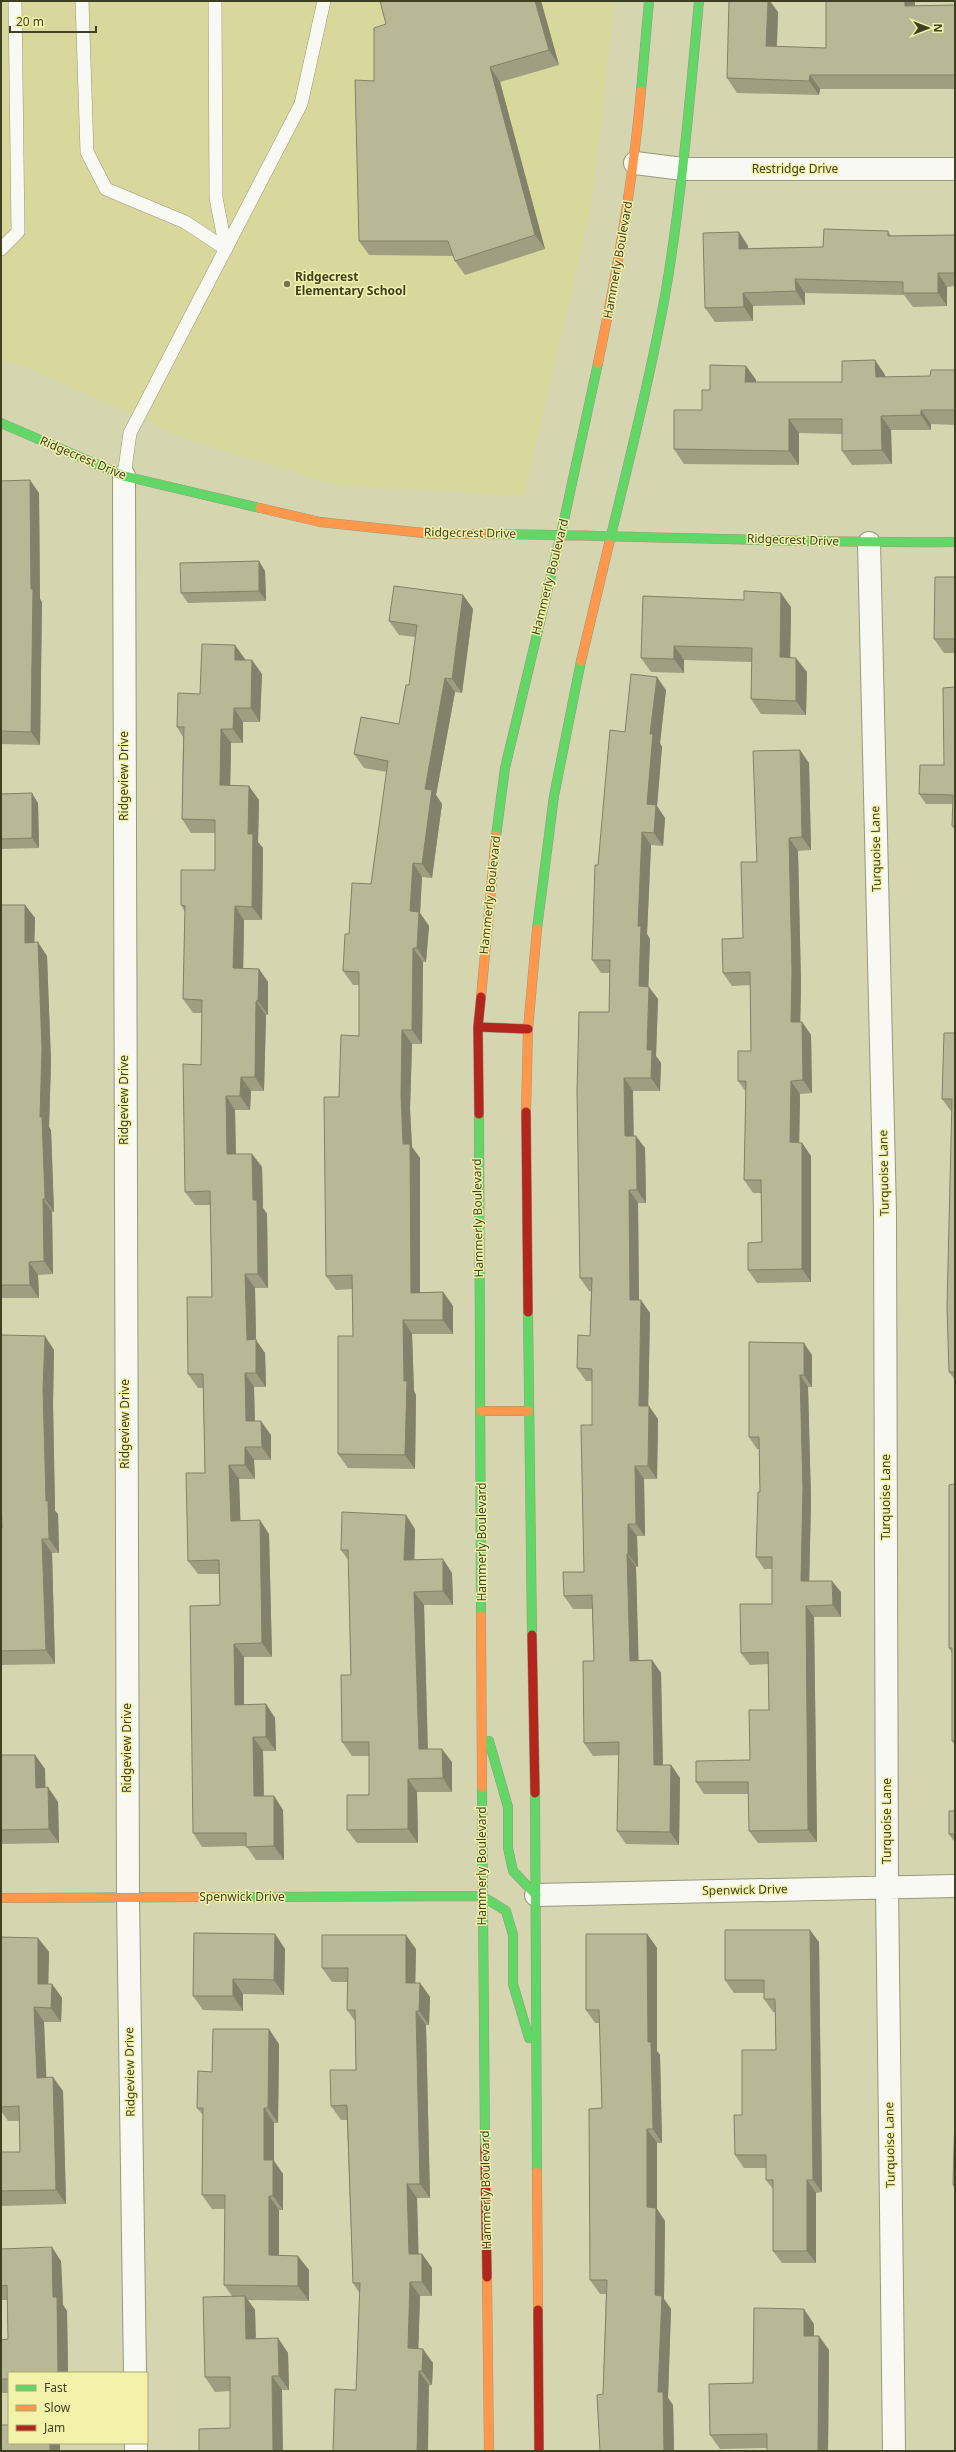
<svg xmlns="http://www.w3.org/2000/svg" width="956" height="2452" viewBox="0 0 956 2452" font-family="'Noto Sans',sans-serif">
  <rect width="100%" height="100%" fill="#d5d5af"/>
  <path fill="#d9d89c" d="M1,1H615L591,208L524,496L335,485L185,438L24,366L1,360Z"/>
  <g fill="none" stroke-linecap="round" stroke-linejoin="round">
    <g stroke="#98987a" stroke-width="14">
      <path id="lane" d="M82,1L87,152L106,189L185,222L226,249
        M215,1L216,198L226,249
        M1,249L18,232L15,1
        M124,476L130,433L301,104L324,1"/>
    </g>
    <g stroke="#98987a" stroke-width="24">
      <path id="street" d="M635,163L683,169H955
        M124,476L128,1898L135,2373
        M869,543L885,1212L887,1887L894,2451
        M536,1895L955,1886
        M136,2443V2451"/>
    </g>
    <g stroke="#98987a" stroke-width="10">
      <path id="fast" d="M641,91L649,1
        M1,423L124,476L260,508
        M484,534C641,535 798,544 955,542
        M609,544C629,460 651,375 666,290C682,194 690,97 699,1
        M496,836L505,768L561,534L598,363
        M537,929L554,796L581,661
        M479,1114L481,1616
        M528,1312L532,1635
        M489,1741L508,1807V1848L513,1871L536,1895
        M482,1787L485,2147
        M535,1793L537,2172
        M482,1896L506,1911L513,1935V1984L529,2038
        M226,1897L482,1896"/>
    </g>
    <g stroke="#98987a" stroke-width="10">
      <path id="slow" d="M598,363C617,273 633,183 641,91
        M260,508L320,522L433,534H484
        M581,661L609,544
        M481,997L496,836
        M526,1112L528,1029L537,929
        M481,1411H528
        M481,1616L482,1787
        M1,1898L226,1897
        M537,2172L538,2310
        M487,2277L489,2451"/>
    </g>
    <g stroke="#98987a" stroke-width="10">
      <path id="jam" d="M478,1027L528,1029
        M526,1112L528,1312
        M479,1114L478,1027L481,997
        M532,1635L535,1793
        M485,2147L487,2277
        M538,2310L539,2451"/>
    </g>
    <use href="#lane" stroke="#f9f9f3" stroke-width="13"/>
    <use href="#street" stroke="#f9f9f3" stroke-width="22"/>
    <use href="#fast" stroke="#63d668" stroke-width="9"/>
    <use href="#slow" stroke="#ff974d" stroke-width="9"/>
    <use href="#jam" stroke="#b3261e" stroke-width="9"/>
  </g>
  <path fill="#9f9e81" d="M541,1L559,65L500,82L545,249L465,275L455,261L453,256L369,255L359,241L374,81L386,24Z
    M915,1V6L955,5V89H820L819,95L737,93L727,78L778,12L777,47L826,48Z
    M888,231L891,236L955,235V286L947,287V306L913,307L904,295L805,293V305L753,306V321L715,322L705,308L739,232L748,246V248L823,247Z
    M875,360L885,375V377L930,376L955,370V425L931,424V430H891L892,464L852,465L842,451V434L799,433V465L684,464L674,449L702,410L710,390L746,366L756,380V382H842Z
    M1,481L39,493L40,599L42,602L40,745L1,744Z
    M265,571L266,601L188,603L181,593Z
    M955,577V653H944L934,639Z
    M463,595L473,609L462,693L455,692L436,795L442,804L432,878L422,877L420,913L429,926L426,962H423L422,1044H412L410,1109L412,1147L420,1158V1292H443L453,1306V1334H412L414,1391L416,1395L415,1469L348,1468L338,1454L353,1336L352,1289L336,1290L326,1276L339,1097L359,1036V985H353L343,971L349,934L371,884L387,772L364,768L354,754L399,724L409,685L415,637L399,635L389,621Z
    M643,596L791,607L790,658L807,672L806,715L761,714L751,699L752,662L684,660V673L651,672L641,658Z
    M245,659V660L262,674L260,722H243V743H231L230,785L259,800L258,842L263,848L262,920H244L243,968L259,969L268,982V1015H266L264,1091H251L250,1110H235L236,1154H252L262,1167L263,1208L267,1214L268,1288H255L256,1340L265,1353L266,1387H254L255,1421L271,1435V1460H254L255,1479H239L240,1521L269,1534L272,1657H244V1705L266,1704L275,1718L276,1751H263L264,1796H274L283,1810L284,1860H256L246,1846L202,1847L193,1833L220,1605L219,1574H198L188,1561L205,1473L203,1388H198L188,1374L212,1297L210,1205H195L185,1192L201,1065L202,1013H193L183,999L185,912L181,905L215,870V833H191L182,819L183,737L177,727L200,694Z
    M955,687V830L952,826L953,804H926L919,794L944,765Z
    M666,690L660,743L662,747L657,806L665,818L663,846L651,845L647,934L650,939L648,987L658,999L656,1056L661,1063L660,1091H633V1136L645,1148L646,1203H638L639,1300L650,1313L648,1406L658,1419L657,1479H644L645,1536H637L638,1567H636L638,1660H652L661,1673L663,1765H671L680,1778L679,1845L626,1844L617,1831L619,1755L593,1756L584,1743L594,1661L592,1609H573L564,1596L584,1572L592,1425V1381H586L577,1368L590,1336L591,1291H589L580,1278L609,1012L610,973H601L592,960L598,865L625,732Z
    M809,763L811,850L798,851L801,984L800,1022H802L811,1035L812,1093L800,1094L799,1143H802L811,1156V1282L757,1283L748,1270L762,1242L761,1193H753L744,1180L746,1092L738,1081L751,1051L750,985L732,986L723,973L743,938L757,862Z
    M1,794L38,803L39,848L1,849Z
    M1,905H25L35,918L34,943L47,956L51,1062L49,1127L51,1130L54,1212H52L53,1274L38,1275L39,1298H1Z
    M955,1033V1380L949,1372L952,1111H951L942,1099Z
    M54,1350L53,1403L55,1511L58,1514L59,1553H52L55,1664L1,1665V1528H2Z
    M812,1355V1387H808L811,1500L809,1581L841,1592V1617H814L817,1842L758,1843L749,1831V1794H704L696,1782L750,1760L769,1710L768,1664L750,1665L741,1653L772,1604V1569H764L756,1557L760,1492L759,1449H757L749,1437Z
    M955,1484V1745L952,1741V1653L949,1648Z
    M415,1529L414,1560L452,1573L453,1605H424L428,1749L452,1762V1792H417L418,1843H357L347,1830L369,1795V1756H352L342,1742L351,1675L349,1561L341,1550Z
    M1,1755H35L45,1769V1787L58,1802L59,1843L1,1844Z
    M955,1811V1843L949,1834Z
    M275,1934L285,1949L284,1995L243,1994V2011L203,2010L193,1996Z
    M647,1934L657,1948V2051L660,2055L662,2143H657V2209L665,2221L664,2299L671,2309L668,2398L673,2405L674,2451H600L603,2394L606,2294H600L590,2280L602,2108L600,2023H595L586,2010Z
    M1,1937L38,1938L49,1952L48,1984H52L62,1998L61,2022H44L46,2077L63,2091L66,2204L1,2206V2152H20L19,2121H8L1,2111Z
    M819,1942L822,2192L816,2193V2263H782L773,2251V2189L766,2180V2168H744L735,2155L742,2115L776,2050L775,2012H773L764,1999V1993H734L725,1980Z
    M416,1949L415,1983H420L430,1997L429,2025H426L430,2198H417L418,2254H422L432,2268V2296H420L418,2349L433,2363L432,2385L356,2390L360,2294L353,2283L347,2120H341L331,2106L356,2070L355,2021L347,2010V1982H332L322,1968Z
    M279,2044L278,2123H274V2161L283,2174V2210H279V2256L309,2270V2301L248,2300L255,2310L256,2339L278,2338L288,2353L289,2390H282L230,2428V2391L215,2392L205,2377L232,2296L224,2285L225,2209H212L202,2195L203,2115L197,2108L212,2072Z
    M1,2249L61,2261L63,2305L67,2311L68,2373H9V2393H1V2340L8,2339L7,2300H1Z
    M814,2324V2336L829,2350L828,2451H767V2448L720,2449L710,2435L753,2383Z"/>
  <path fill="#828169" d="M535,1H541L559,65L549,50Z
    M768,1H770L778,12L776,61L766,46Z
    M905,1H915V21L905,6Z
    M490,67L500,82L545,249L535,235Z
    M810,75L820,89L819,95L809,81Z
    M739,232L748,246L749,262L739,249Z
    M938,273L947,287V306L938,293Z
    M795,279L805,293V305L796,291Z
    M743,293L753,306V321L744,307Z
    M875,360L885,375L886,391L876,377Z
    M746,366L756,380V396L745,382Z
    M921,410L931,424V430L921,415Z
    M881,416L891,430L892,464L882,450Z
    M789,419L799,433V465L789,451Z
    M30,480L39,493L40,599L42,602L40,745L31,732V589Z
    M259,561L265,571L266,601L259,591Z
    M781,593L791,607L790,672L780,657Z
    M463,595L473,609L462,693L452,679Z
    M235,645L245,659L244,673L235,660Z
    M674,646L684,660V673L674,659Z
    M796,658L807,672L806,715L796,701Z
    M252,660L262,674L260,722L251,708Z
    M657,677L666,690L660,743L662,747L657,806L665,818L663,846L654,833L647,804L650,734Z
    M445,678L455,692L436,795L442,804L432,878L422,864L425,789Z
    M234,708L243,722V743L233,729Z
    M221,729L231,743L230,799L220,785Z
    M800,750L809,763L811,850L802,837Z
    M249,786L259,800L258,842L263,848L262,920L252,907L248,834Z
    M32,793L38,803L39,848L32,838Z
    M642,832L651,845L647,934L650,939L648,999L639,986L638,926Z
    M789,838L798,851L801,984L800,1035L791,1022Z
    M413,863L422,877L420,913L429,926L426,962L417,948L410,911Z
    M25,905L35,918L34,956L25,943Z
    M235,906L244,920L243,982L233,968Z
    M38,942L47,956L51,1062L49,1127L51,1130L54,1212L45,1199L40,1117Z
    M413,948L423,962L422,1044L412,1030Z
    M259,969L268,982V1015L258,1001Z
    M649,987L658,999L656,1056L661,1063L660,1091L651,1078L647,1050Z
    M256,1001L266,1015L264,1091L255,1077Z
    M802,1022L811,1035L812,1093L803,1080Z
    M402,1030L412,1044L410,1109L412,1147L420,1158V1307L411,1293L401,1095Z
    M241,1077L251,1091L250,1110L240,1096Z
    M624,1078L633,1091L634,1148L625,1136Z
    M791,1081L800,1094L799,1155L790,1142Z
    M226,1096L235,1110L236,1168L227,1154Z
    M636,1136L645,1148L646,1203L637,1190Z
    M802,1143L811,1156V1282L802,1269Z
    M252,1154L262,1167L263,1208L267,1214L268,1288L258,1274L253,1200Z
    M629,1190L638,1203L639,1313L630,1300Z
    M43,1199L52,1212L53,1274L44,1261Z
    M29,1262L38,1275L39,1298L30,1285Z
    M245,1274L255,1288L256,1340L265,1353L266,1387L256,1373L247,1340Z
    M443,1292L453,1306V1334L443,1320Z
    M641,1300L650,1313L648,1419L639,1406Z
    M403,1320L412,1334L414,1391L416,1395L415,1469L405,1455Z
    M45,1336L54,1350L53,1403L55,1511L58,1514L59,1553L49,1539L46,1501L43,1389Z
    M804,1343L812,1355V1387L804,1375Z
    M245,1373L254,1387L255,1435L246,1421Z
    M800,1375L808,1387L811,1500L809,1593L801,1581Z
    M649,1406L658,1419L657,1479L648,1466Z
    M261,1421L271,1435V1460L262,1447Z
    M245,1447L254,1460L255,1479L245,1465Z
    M229,1465L239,1479L241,1535L231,1521Z
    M635,1466L644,1479L645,1536L636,1524Z
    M406,1515L415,1529L414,1574L404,1560Z
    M260,1520L269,1534L272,1657L262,1643Z
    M628,1524L637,1536L638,1567L628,1554Z
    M42,1539L52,1553L55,1664L46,1650Z
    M627,1554L636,1567L639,1673L630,1661Z
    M443,1559L452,1573L453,1605L443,1591Z
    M832,1581L841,1592V1617L833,1605Z
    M414,1592L424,1605L428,1763L419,1749Z
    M806,1606L814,1617L817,1842L808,1830Z
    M234,1644L244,1657V1719L235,1705Z
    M652,1660L661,1673L663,1778L654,1765Z
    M266,1704L275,1718L276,1751L266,1737Z
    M253,1737L263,1751L264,1810L254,1796Z
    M442,1749L452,1762V1792L443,1778Z
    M35,1755L45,1769L46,1802L36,1788Z
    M671,1765L680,1778L679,1845L670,1832Z
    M408,1779L417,1792L418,1843L408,1829Z
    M48,1787L58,1802L59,1843L49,1829Z
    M274,1796L283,1810L284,1860L274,1846Z
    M810,1930L819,1942L822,2192L813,2180Z
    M275,1934L285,1949L284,1995L274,1980Z
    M647,1934L657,1948V2051L660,2055L662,2143L653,2129L648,2042Z
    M406,1935L416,1949L415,1997L406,1983Z
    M38,1938L49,1952L48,1998L38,1984Z
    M233,1979L243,1994V2011L233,1996Z
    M420,1983L430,1997L429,2025L419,2011Z
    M52,1984L62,1998L61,2022L51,2008Z
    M34,2007L44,2022L47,2092L37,2078Z
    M416,2011L426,2025L430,2198L420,2184Z
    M269,2029L279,2044L278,2123L268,2108Z
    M53,2077L63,2091L66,2204L56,2190Z
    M264,2108L274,2123V2161L283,2174V2210L273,2196L264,2160Z
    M647,2129L657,2143V2209L665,2221L664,2299L671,2309L668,2398L673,2405L674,2451H664L658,2392L655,2295L647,2207Z
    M807,2180L816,2193V2263L807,2251Z
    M407,2184L417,2198L419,2268L409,2254Z
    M269,2196L279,2210V2270L269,2255Z
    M52,2247L61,2261L63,2305L67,2311L68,2373H58L53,2297Z
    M422,2254L432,2268V2296L422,2282Z
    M298,2256L309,2270V2301L298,2286Z
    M410,2282L420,2296L418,2362L408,2348Z
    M245,2296L255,2310L256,2354L246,2339Z
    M804,2309L814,2324V2350L804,2336Z
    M819,2336L829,2350L828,2451H818Z
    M278,2338L288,2353L289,2390L279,2376Z
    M423,2349L433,2363L432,2385L422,2371Z
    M419,2371L429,2385L428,2451H417Z
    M272,2376L282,2390L283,2451H273Z
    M50,2443H60V2451H50Z"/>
  <path fill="#b9b896" stroke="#828169" d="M380,1H535L549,50L490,67L535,235L455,261L448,241H359L355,80L374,81V28L386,24Z
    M729,1H768L766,46L826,48V1H905V6L955,5V75H810L809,81L727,78Z
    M824,229L888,231V236L955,235V273H938V293H903V282L795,279L796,291L743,293L744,307L705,308L703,233L739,232V249L823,247Z
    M875,360L876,377L930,376L931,370H955V410H921V415L881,416L882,450L842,451V419H789V451L674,449V410H702V390H710V365L746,366L745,382H842V361Z
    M30,480L31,589H33L31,732L1,731V481Z
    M259,561V591L181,593L180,563Z
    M935,577H955V639H934Z
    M394,586L463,595L452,679L445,678L425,789L432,790L422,864L413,863L410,911L419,912L417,948H413L412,1030H402L401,1095L403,1144H410L411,1293L443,1292V1320H403L404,1381H407L405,1455L338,1454V1336H353L352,1275L326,1276L324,1097H339L341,1035L359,1036V972L343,971L345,934H349L352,883L371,884L388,761L354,754L361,717L399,724L406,685H409L417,625L389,621Z
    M744,591L781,593L780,657L796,658V701L751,699L752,648L674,646V659L641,658L643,596L744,600Z
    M202,644L235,645V660H252L251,708H234L233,729H221L220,785L249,786L248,834H253L252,907L235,906L233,968L259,969L258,1001H256L255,1077H241L240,1096H226L227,1154H252L253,1200H257L258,1274H245L247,1340L256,1339V1373H245L246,1421H261L262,1447H245V1465H229L231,1521L260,1520L262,1643L234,1644L235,1705L266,1704V1737H253L254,1796H274V1846L246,1847V1833H193L190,1606L220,1605L219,1560L188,1561L186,1473H205L203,1374H188L187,1297H212L210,1191L185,1192L183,1064L201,1065L202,1000L183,999L185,906L181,905V870H215V820L182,819L184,727H177L178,693L200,694Z
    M631,674L657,677L650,734H653L647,804L656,805L654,833L642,832L638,926H641L639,986L649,987L647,1050H652L651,1078H624L625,1136H636L637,1190H629L630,1300H641L639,1406H649L648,1466H635L636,1524H628V1554H627L630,1661L652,1660L654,1765H671L670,1832L617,1831L619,1742L584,1743L583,1661H594L592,1595L564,1596L563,1572H584L581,1425H592V1369L577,1368L578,1335L590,1336L592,1278H580L577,1091L579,1012H609L610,960H592L595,865H598L610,730L625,732Z
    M955,687V830V826H952L953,795L919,794L920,765H944L943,688Z
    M800,750L802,837L789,838L792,971L791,1022H802L803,1080L791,1081L790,1142L802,1143V1269L748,1270V1243L762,1242L761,1180H744L746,1081H738V1051H751L750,972L723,973L722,939L743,938L741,862H757L753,751Z
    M32,793V838L1,839V794Z
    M1,905H25V943L38,942L42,1049L40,1117H42L45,1199H43L44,1261L29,1262L30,1285H1Z
    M944,1033H955V1373V1372H949L947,1307L952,1099H942Z
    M1,1335L45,1336L43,1389L46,1501H48L49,1539H42L46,1650L1,1651V1528H2L1,1495Z
    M749,1342L804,1343V1375H800L803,1489L801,1581H832L833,1605L806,1606L808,1830L749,1831L748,1782H696V1761L750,1760L749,1710H769L768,1652L741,1653L740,1604H772V1557H756L758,1492H760L759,1437H749Z
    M955,1484V1741H952V1648H949V1485Z
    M342,1512L406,1515L404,1560L443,1559V1591L414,1592L419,1749H442L443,1778L408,1779V1829L347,1830V1795H369V1742H342L341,1675H351L348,1550H341Z
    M1,1755H35L36,1788L48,1787L49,1829L1,1830Z
    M949,1811H955V1834H949Z
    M725,1930H810L813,2180H807V2251H773V2180H766V2155H735L734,2115H742V2050H776L775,1999H764V1980H725Z
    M194,1933L275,1934L274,1980L233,1979V1996H193Z
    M586,1934H647L648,2042H651L653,2129H647V2207L656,2208L655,2295L662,2296L658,2392H663L664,2451H600L597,2395L603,2394L607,2280H590L589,2109L602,2108L599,2010H586Z
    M322,1935H406V1983H420L419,2011H416L420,2184H407L409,2254H422V2282H410L408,2348L423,2349L422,2371H419L417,2451H333L335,2389L356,2390L360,2283H353L347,2105L331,2106L330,2070H356L355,2010H347L348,1968H322Z
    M1,1937L38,1938V1984H52L51,2008L34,2007L37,2078L53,2077L56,2190L1,2191V2152H20L19,2106L1,2107Z
    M213,2029H269L268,2108H264V2160H273V2196H269V2255L298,2256V2286L224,2285L225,2195H202L203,2108H197L198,2071L212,2072Z
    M955,2113V2186L953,2185Z
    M52,2247L53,2297H57L58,2373H9V2379H1V2340L8,2339L7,2285L1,2286V2249Z
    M245,2296L246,2339L278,2338L279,2376H272L273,2451H199V2429L230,2428V2377H205L203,2297Z
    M754,2308L804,2309V2336H819L818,2451H767V2434L710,2435L709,2384L753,2383Z
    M1,2425H9V2443H50V2451H1Z"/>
  <circle fill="#747453" stroke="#f2f2ab" stroke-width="1.5" cx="287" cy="284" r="4"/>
  <g text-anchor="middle" stroke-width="3" stroke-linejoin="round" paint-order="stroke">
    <g font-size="12" fill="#3f3f22" stroke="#f2f2ab">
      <text x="795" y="173">Restridge Drive</text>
      <text transform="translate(618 260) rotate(-80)" y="4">Hammerly Boulevard</text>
      <text transform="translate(83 458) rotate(23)" y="4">Ridgecrest Drive</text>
      <text transform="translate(470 533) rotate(1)" y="4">Ridgecrest Drive</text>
      <text transform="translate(793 540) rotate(2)" y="4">Ridgecrest Drive</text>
      <text transform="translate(550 577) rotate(-76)" y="4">Hammerly Boulevard</text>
      <text transform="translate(124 776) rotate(-90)" y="4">Ridgeview Drive</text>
      <text transform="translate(876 849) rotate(-91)" y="4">Turquoise Lane</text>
      <text transform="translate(490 895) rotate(-84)" y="4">Hammerly Boulevard</text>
      <text transform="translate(124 1100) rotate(-90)" y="4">Ridgeview Drive</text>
      <text transform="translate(884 1173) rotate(-91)" y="4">Turquoise Lane</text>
      <text transform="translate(478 1218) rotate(-91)" y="4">Hammerly Boulevard</text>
      <text transform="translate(125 1424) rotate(-90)" y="4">Ridgeview Drive</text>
      <text transform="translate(886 1497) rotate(-90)" y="4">Turquoise Lane</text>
      <text transform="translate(482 1542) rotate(-90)" y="4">Hammerly Boulevard</text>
      <text transform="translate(127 1748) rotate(-90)" y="4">Ridgeview Drive</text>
      <text transform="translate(887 1821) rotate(-90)" y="4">Turquoise Lane</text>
      <text transform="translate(482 1866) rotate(-90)" y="4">Hammerly Boulevard</text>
      <text transform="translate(745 1890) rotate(-1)" y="4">Spenwick Drive</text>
      <text x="242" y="1901">Spenwick Drive</text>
      <text transform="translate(130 2072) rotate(-91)" y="4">Ridgeview Drive</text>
      <text transform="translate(890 2145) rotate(-91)" y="4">Turquoise Lane</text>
      <text transform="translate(486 2190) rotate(-91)" y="4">Hammerly Boulevard</text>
    </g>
    <g font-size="12" font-weight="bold" fill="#3f3f22" stroke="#f2f2ab" text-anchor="start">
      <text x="295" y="281">Ridgecrest<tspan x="295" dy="14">Elementary School</tspan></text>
    </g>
  </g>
  <rect width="956" height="2452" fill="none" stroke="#3f3f22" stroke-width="4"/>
  <rect x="8" y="2372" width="140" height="72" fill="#f2f2ab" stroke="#aaaa74"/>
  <rect x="16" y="2385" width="20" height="6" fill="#63d668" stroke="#aaaa74"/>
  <text x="44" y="2392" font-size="12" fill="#3f3f22">Fast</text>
  <rect x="16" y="2405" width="20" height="6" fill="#ff974d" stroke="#aaaa74"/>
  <text x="44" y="2412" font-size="12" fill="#3f3f22">Slow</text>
  <rect x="16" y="2425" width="20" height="6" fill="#b3261e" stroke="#aaaa74"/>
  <text x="44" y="2432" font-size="12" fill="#3f3f22">Jam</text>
  <g transform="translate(928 28) rotate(90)" stroke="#f2f2ab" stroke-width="3" paint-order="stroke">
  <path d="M0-3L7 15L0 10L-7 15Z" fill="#3f3f22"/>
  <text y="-6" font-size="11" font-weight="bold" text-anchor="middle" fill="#3f3f22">N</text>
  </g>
  <path d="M10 26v6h86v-6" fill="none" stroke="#3f3f22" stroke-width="2"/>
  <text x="16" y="26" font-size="12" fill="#3f3f22" stroke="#f2f2ab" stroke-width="3" paint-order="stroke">20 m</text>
</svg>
